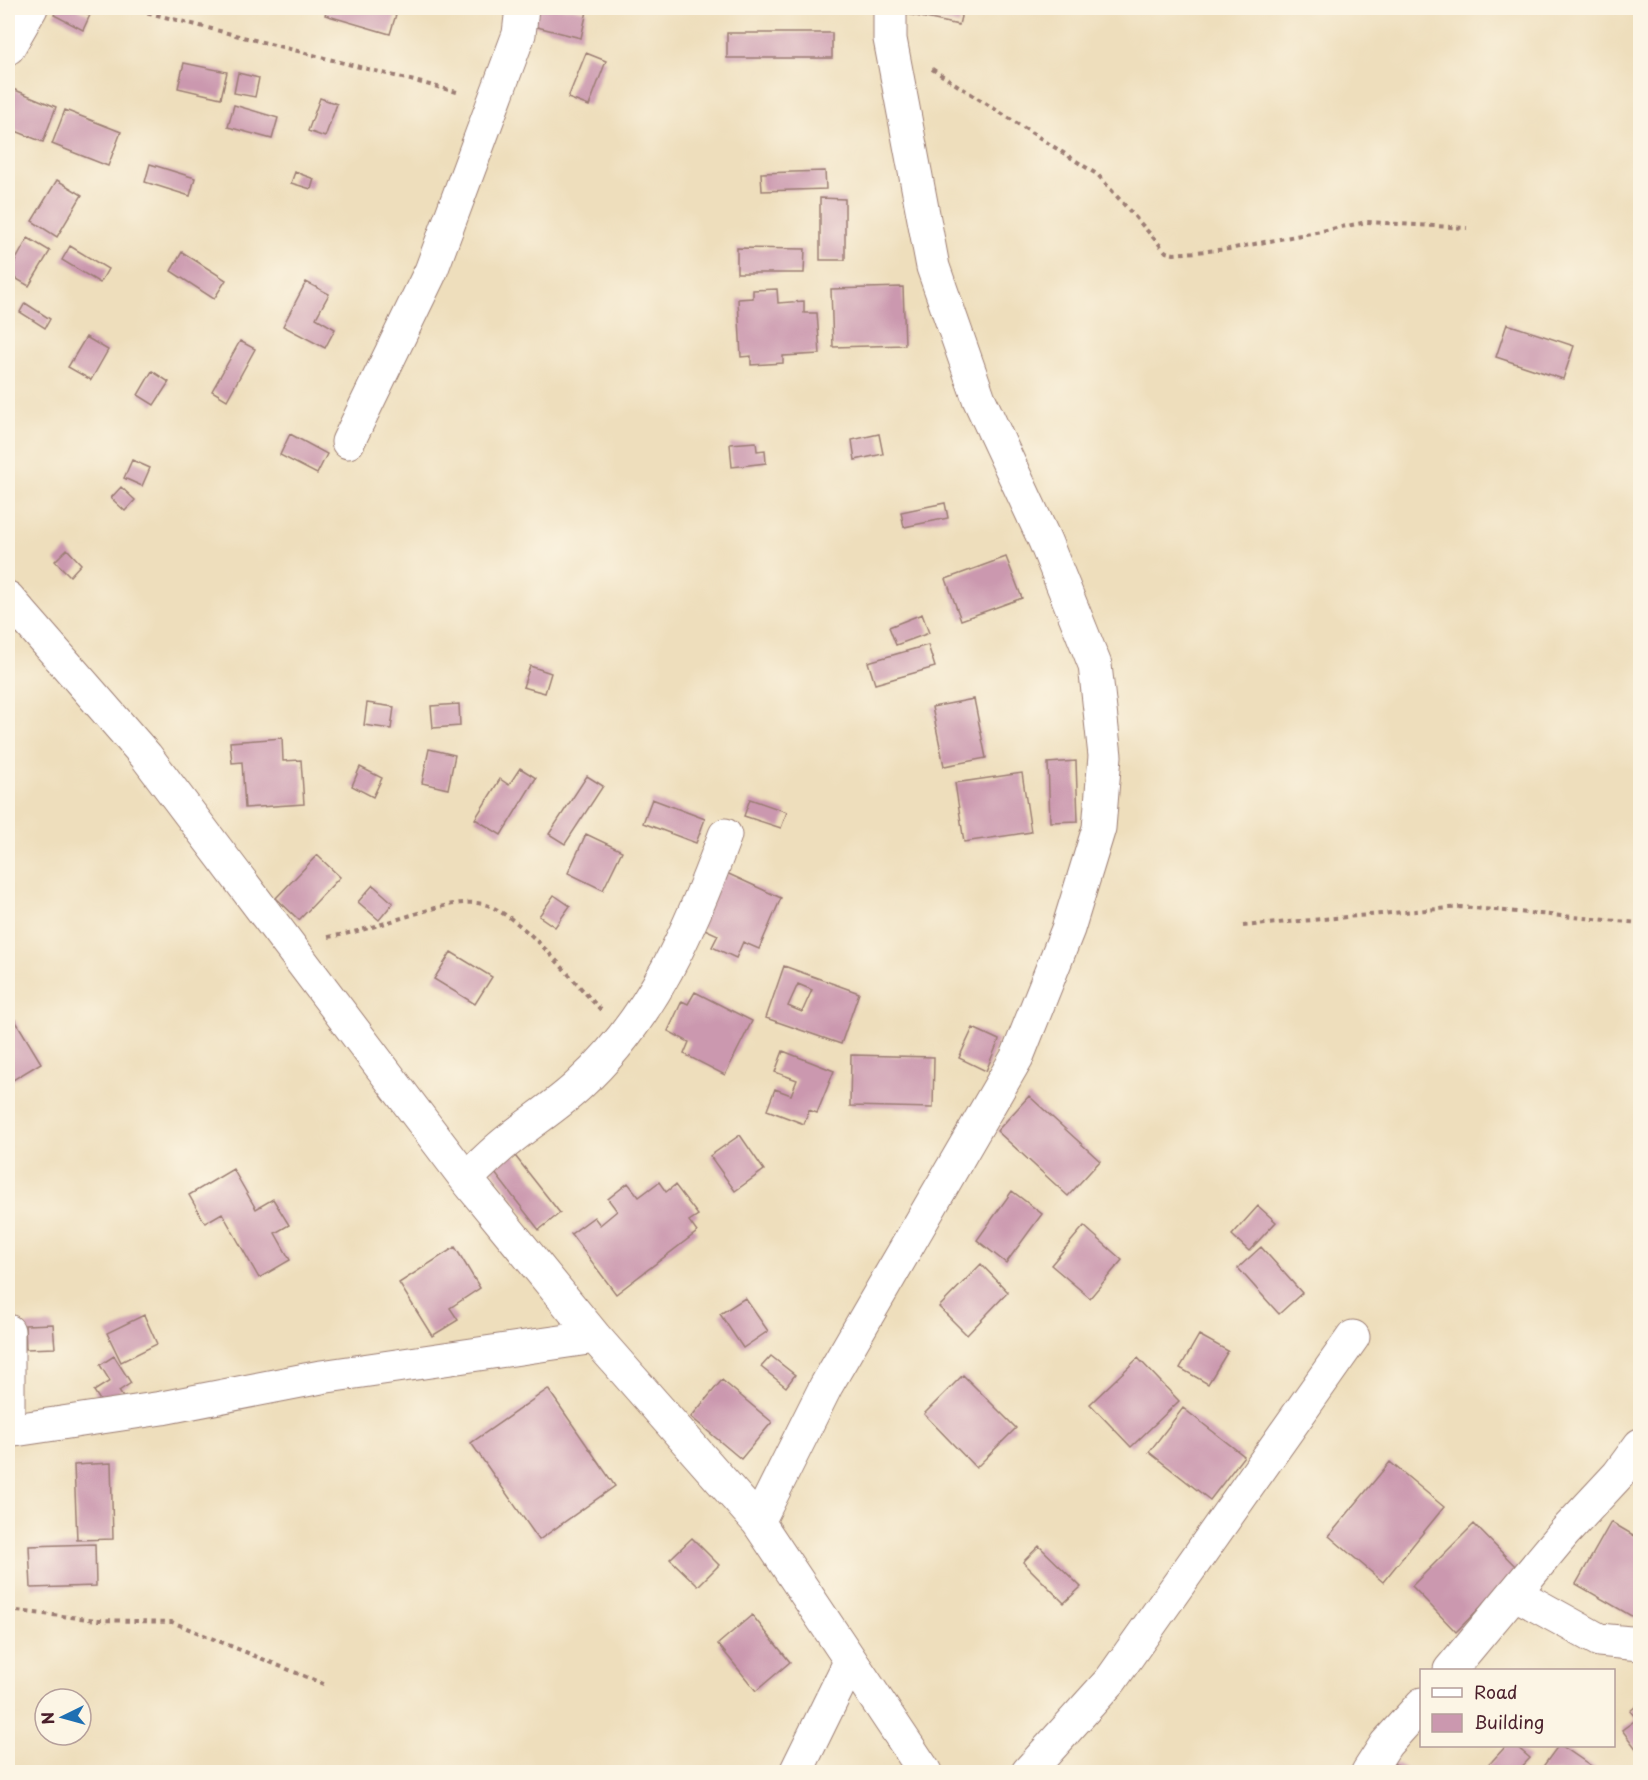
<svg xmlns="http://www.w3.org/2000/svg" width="1648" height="1780" viewBox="0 0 1648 1780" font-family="'Playpen Sans',sans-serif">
  <rect width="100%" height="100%" fill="#fcf5e5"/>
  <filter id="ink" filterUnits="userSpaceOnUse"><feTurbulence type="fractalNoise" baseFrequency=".0167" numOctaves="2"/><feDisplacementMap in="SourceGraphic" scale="12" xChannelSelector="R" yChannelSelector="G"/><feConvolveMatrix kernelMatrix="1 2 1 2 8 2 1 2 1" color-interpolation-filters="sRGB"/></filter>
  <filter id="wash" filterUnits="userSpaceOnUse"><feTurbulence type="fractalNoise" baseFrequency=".008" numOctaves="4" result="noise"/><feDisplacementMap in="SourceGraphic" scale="24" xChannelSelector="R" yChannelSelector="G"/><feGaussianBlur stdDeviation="1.35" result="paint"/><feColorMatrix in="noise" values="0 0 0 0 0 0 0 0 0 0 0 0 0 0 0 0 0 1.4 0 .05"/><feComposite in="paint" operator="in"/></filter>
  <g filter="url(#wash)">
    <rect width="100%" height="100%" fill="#eedebc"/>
    <g id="blocks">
      <path fill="#cb98af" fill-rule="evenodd" d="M58,8H75L90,15L83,30L54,15Z
        M327,8H398L390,34L325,15Z
        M529,8H572L587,11L581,38L525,24Z
        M907,8H963L959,25L906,14Z
        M727,33H832V58H727Z
        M586,53L606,61L589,106L568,98Z
        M184,63L227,72L221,98L178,88Z
        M238,73L259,78L255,97L234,93Z
        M8,87L56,107L43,142L8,128Z
        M320,98L337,104L325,137L308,131Z
        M234,105L278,118L272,139L228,127Z
        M65,110L121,132L108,166L52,144Z
        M150,164L195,178L190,196L145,182Z
        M825,171L826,189L762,191L761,173Z
        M295,172L314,179L311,189L291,183Z
        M57,180L82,195L57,237L32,221Z
        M820,198L845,199V260H820Z
        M28,238L50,251L29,286L8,274Z
        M70,246L108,269L100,283L62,260Z
        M737,248L805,249L804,273H737Z
        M182,252L226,280L214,299L171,271Z
        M306,282L329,294L316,318L335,329L325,348L283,326Z
        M903,287L905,345L833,347L831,289Z
        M777,289L778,303L804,301V313H817L820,354L783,356V363L751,365V356L741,357L738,299L753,298V290Z
        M25,303L50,319L45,328L20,312Z
        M1507,324L1574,346L1563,379L1496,357Z
        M86,337L108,350L91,380L68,367Z
        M240,341L255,349L227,400L212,391Z
        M152,371L169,382L154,405L138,395Z
        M290,434L327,454L317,474L280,455Z
        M879,434L883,454L855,460L852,440Z
        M756,442L757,451L765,450L766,463L732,467L730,444Z
        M132,460L150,468L142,486L124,478Z
        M121,487L135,500L125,511L111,498Z
        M945,503L948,518L904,527L901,512Z
        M67,549L81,564L70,576L55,561Z
        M1006,557L1022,598L961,620L946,579Z
        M922,614L929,633L896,645L889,627Z
        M928,645L935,667L875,684L868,662Z
        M530,666L551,673L545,693L523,687Z
        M974,699L986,758L944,766L932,707Z
        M367,703L394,707L391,729L364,725Z
        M459,704L460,726L433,728L431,706Z
        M282,738L283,761L301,760L304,804L245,808L242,762L232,763L230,742Z
        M429,749L455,755L448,789L422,783Z
        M1076,761L1078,821L1050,822L1048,763Z
        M360,767L382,778L373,797L352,786Z
        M520,768L536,778L501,835L475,819L500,779L509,785Z
        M1022,773L1031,832L964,842L955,783Z
        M587,776L603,786L565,844L549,834Z
        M652,799L705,819L696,843L643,823Z
        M750,799L787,812L781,828L744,816Z
        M586,834L622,851L603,890L568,873Z
        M317,855L340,877L299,920L276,898Z
        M720,870L781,898L759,949L743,942L736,958L712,947L718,935L696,925Z
        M373,885L393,903L379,920L358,902Z
        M554,895L570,906L555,927L539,916Z
        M451,952L492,977L475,1004L434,979Z
        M784,966L859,993L841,1044L766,1018ZM798,984L812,990L802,1012L788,1006Z
        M695,992L752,1021L725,1075L684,1054L689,1042L668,1031L682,1001L688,1004Z
        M15,1020L41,1063L8,1083V1024Z
        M973,1028L999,1040L986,1071L959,1058Z
        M783,1051L834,1071L817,1113L809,1110L804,1124L767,1110L775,1089L791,1095L797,1080L775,1072Z
        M851,1055L934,1057L933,1108L850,1106Z
        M1029,1096L1100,1161L1068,1196L997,1131Z
        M740,1135L764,1170L735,1191L710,1156Z
        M512,1152L560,1213L539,1230L491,1168Z
        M233,1169L256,1209L273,1199L289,1225L275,1233L290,1260L259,1278L222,1213L205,1223L189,1195Z
        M659,1182L666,1192L675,1185L698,1215L689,1221L697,1232L616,1294L571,1234L594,1217L600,1225L617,1211L608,1199L628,1183L639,1197Z
        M1012,1191L1042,1214L1006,1263L977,1240Z
        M1258,1206L1276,1222L1249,1251L1232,1235Z
        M1084,1226L1122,1260L1090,1298L1051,1265Z
        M455,1247L480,1288L450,1308L458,1320L432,1336L399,1283Z
        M1261,1247L1302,1293L1279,1314L1238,1268Z
        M981,1264L1008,1292L967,1335L939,1307Z
        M745,1298L768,1331L743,1348L720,1314Z
        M144,1315L157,1344L121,1362L107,1333Z
        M53,1324L55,1348L26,1349L25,1325Z
        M1199,1335L1228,1351L1208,1384L1180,1368Z
        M114,1356L131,1383L119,1391L124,1399L107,1411L94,1391L110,1381L100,1365Z
        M771,1356L795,1375L786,1387L761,1367Z
        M1138,1358L1179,1401L1131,1447L1090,1404Z
        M963,1375L1016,1428L976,1468L924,1414Z
        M722,1380L772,1422L741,1459L691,1417Z
        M548,1389L615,1486L539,1540L471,1443Z
        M1183,1408L1244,1456L1210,1500L1149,1452Z
        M1390,1462L1444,1507L1383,1582L1329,1536Z
        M111,1463L113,1539L77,1540L74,1465Z
        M1611,1522L1640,1539V1621L1576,1584Z
        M1474,1524L1518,1569L1456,1632L1412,1586Z
        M692,1538L719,1565L698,1586L670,1559Z
        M95,1544L96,1586L31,1588L29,1546Z
        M1039,1546L1081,1587L1064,1603L1023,1562Z
        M752,1615L790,1662L756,1691L718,1644Z
        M1640,1703V1754L1622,1730L1637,1719L1630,1711Z
        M1506,1746H1516L1530,1758L1517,1772H1482Z
        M1558,1746H1562L1600,1772H1539Z
        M1380,1758L1414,1772H1374Z"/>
    </g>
  </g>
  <g filter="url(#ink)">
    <use href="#blocks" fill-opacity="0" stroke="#9c7e74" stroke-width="1.5"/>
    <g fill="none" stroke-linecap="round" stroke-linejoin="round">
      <g stroke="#9c7e74" stroke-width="35">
        <path id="minor" d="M8,48L31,8
          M348,442L431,271L519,34L522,8
          M8,598L146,756L466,1179L595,1337L758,1522L925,1772
          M466,1179C480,1166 494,1151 510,1139C532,1121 558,1105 579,1085C653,1017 691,928 725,835
          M8,1331V1408
          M8,1431L162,1408L321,1377L595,1337
          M758,1522L826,1386L1017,1057L1068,929L1099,828L1105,756L1095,665L1045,541L979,399L933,267L890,39V8
          M1516,1594L1599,1640L1640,1644
          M1450,1670L1565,1532L1618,1475L1640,1445
          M796,1772L850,1662
          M1028,1772L1111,1680L1353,1337
          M1368,1772L1386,1744L1422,1704"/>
      </g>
      <path stroke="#9c7e74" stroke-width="4" stroke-dasharray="4.5 4.5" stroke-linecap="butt" d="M130,8L461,93
        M932,69L1098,175L1166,252L1174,254L1229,249L1367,222L1467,228
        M1243,926L1461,907L1640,923
        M328,937C369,931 408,914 448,905C462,902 481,901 494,908C536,931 568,976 601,1010
        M8,1610L98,1620L172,1622L326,1685"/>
      <use href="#minor" stroke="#fff" stroke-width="33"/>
    </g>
  </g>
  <rect width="1648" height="1780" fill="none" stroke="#fcf5e5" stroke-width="30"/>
  <rect x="1420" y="1669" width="195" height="78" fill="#fcf5e5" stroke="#b59f9b" stroke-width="1.5"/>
  <rect x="1432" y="1688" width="30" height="9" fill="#ffffff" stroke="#b59f9b" stroke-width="1.5"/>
  <text x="1474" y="1699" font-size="18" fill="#4a1f2b">Road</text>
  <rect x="1432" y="1714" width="30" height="18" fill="#cb98af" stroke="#b59f9b" stroke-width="1.5"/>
  <text x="1474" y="1729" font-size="18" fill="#4a1f2b">Building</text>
  <g transform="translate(63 1717) rotate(265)"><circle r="28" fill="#fcf5e5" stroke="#b59f9b" stroke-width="1.5"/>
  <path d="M0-4.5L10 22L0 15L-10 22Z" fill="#1f6fb2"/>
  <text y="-9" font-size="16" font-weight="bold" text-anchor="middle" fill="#4a1f2b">N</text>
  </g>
</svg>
